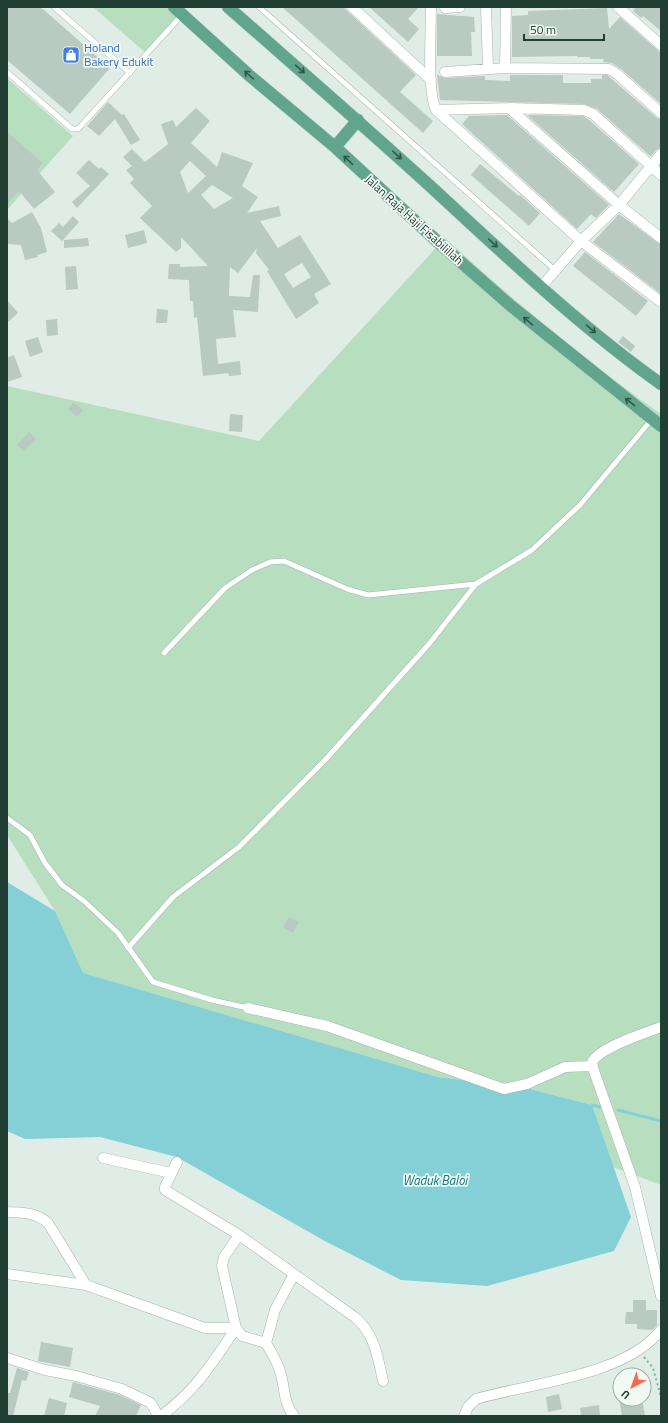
<svg xmlns="http://www.w3.org/2000/svg" width="668" height="1423" viewBox="0 0 668 1423" font-family="'Titillium Web',sans-serif">
  <rect width="100%" height="100%" fill="#e0ece6"/>
  <path fill="#b7dfbf" d="M93,7H174L182,15L147,54Z
    M7,78L73,136L7,210Z
    M445,238C514,301 585,361 661,414V1185L613,1167L592,1105L526,1088L438,1077L82,973L55,911L7,835V386L259,441Z"/>
  <path fill="#84d0d6" d="M7,882L55,911L83,973L438,1077L526,1088L592,1105L631,1217L614,1251L487,1286L401,1280L323,1240L177,1157L100,1137L25,1139L7,1131Z"/>
  <g fill="none" stroke-linecap="round" stroke-linejoin="round">
    <path stroke="#84d0d6" stroke-width="3" d="M592,1105L600,1107
      M618,1110L661,1121"/>
  </g>
  <path fill="#b8cac1" fill-rule="evenodd" d="M7,7H39L44,10L110,68L70,114L7,60Z
    M282,7H343L416,75L400,92L433,121L423,133Z
    M369,7H419L408,19L419,29L408,42Z
    M633,7H661V31L643,16L641,18L633,11L635,9Z
    M607,8L609,29L620,17L661,53V104L621,69L612,63L603,62L604,59H590V57H577V56L512,57V16L528,15V11Z
    M437,14L474,17L475,32H471L472,56H437Z
    M437,75L445,78L485,76V80L510,81V75H563V83H591V79H602V75H607L657,118L661,119V148L656,150L651,156L649,155L597,109L584,104L440,100Z
    M108,102L122,115L124,114L140,140L131,145L115,119L99,136L87,126Z
    M196,108L210,121L191,143L217,167L222,152L253,163L242,186L258,197L247,213L279,206L281,216L260,221L278,248L300,235L331,284L314,294L319,303L296,319L267,271L269,270L256,253L257,248L238,273L230,267L229,296L250,297L253,275H260L258,312L233,310L236,337L216,339L218,364L240,361L241,375L229,376L228,373L203,376L197,317L194,318L193,301H190L189,280L168,279L169,264H180V267L208,266L181,237V248L176,252L140,218L152,206L130,183L134,179L126,170L132,166L123,157L132,149L145,162L168,144L161,124L173,120L176,127ZM190,161L206,176L188,193L180,172ZM212,185L233,198L214,209L201,195ZM302,263L311,277L293,288L284,274Z
    M507,115L609,205L596,218L591,214L577,229L462,124L469,116Z
    M527,115L583,116L589,120L639,164L614,192Z
    M7,132L43,163L37,170L55,192L34,209L19,191L7,204Z
    M89,160L99,169L101,167L109,174L77,208L72,202L90,186L76,173Z
    M480,164L519,196L520,195L540,213L529,226L471,175Z
    M32,212L41,228L47,252L37,255L38,257L25,260L21,245L7,244V218L12,223Z
    M619,214L661,245V294L593,242Z
    M73,216L79,222L62,241L51,231L59,223L63,227Z
    M144,230L147,243L128,248L125,235Z
    M88,238L89,246L64,248V240Z
    M585,252L648,301L636,316L573,266Z
    M76,266L78,289L66,290L65,267Z
    M7,300L18,313L7,323Z
    M157,309L168,310L167,323H156Z
    M57,319L58,335L47,336L46,320Z
    M623,336L635,346L631,352L618,342Z
    M38,337L43,352L30,357L25,341Z
    M14,355L22,377L7,382V358Z
    M73,402L83,410L77,417L68,409Z
    M230,414L243,415L242,432L229,431Z
    M29,432L36,439L24,451L17,445Z
    M289,917L299,922L293,933L283,927Z
    M633,1300H646V1310H657V1325L652,1330L637,1329V1324H625L626,1312H633Z
    M41,1342L73,1348L70,1367L38,1361Z
    M17,1368L29,1372L26,1381L22,1380L13,1416H7V1393H10Z
    M73,1382L120,1395L141,1405L136,1416H95L100,1406L69,1397Z
    M559,1394L562,1409L548,1412L546,1397Z
    M49,1398L67,1403L64,1416H44Z
    M619,1399H642L645,1416H622Z
    M599,1405L600,1416H581L580,1408Z"/>
  <g fill="none" stroke-linecap="round" stroke-linejoin="round">
    <g stroke="#a3b4ad" stroke-width="6">
      <path id="lane" d="M54,7L130,73
        M259,7L556,271
        M7,72L72,129H78L182,15
        M164,653L225,588L252,570L270,562L284,561L347,589L368,595L476,584
        M7,818L30,835L45,863L62,885L84,901L118,933L153,982L212,1000L248,1008
        M128,948L173,897L239,847L326,759L429,644L476,584L532,550L580,505L652,419"/>
    </g>
    <g stroke="#a3b4ad" stroke-width="11">
      <path id="street" d="M352,7L431,80
        M431,7C431,30 427,92 436,110L581,241L661,302
        M486,7L488,69
        M618,7L661,45
        M445,8L460,7
        M505,68L506,7
        M445,72L505,68L609,69L617,74L661,113
        M509,108L619,205L661,238
        M436,110L509,108L584,110L593,114L661,175
        M541,287L581,241L619,205L661,154
        M248,1008L327,1026L504,1089L527,1084L565,1067L592,1066
        M661,1027C645,1033 600,1047 592,1062L594,1071L635,1187L661,1296
        M103,1158L171,1173
        M177,1162L165,1187V1190L239,1235L356,1318C375,1335 378,1358 383,1381
        M7,1212C22,1213 36,1212 48,1223L86,1285
        M7,1274L86,1285L205,1328H236L242,1336L266,1343C271,1352 277,1361 280,1371C285,1386 283,1403 294,1416
        M266,1343L275,1310L294,1274
        M7,1358L45,1370L76,1376L122,1389L151,1403L158,1416
        M161,1416C196,1390 212,1364 236,1328L222,1266L224,1257L239,1235
        M464,1416L468,1407L476,1399C531,1383 625,1376 661,1330"/>
    </g>
    <g stroke="#c1c9c6" stroke-width="13">
      <path id="primary" d="M174,7L250,76L335,147L439,243L511,306L661,426
        M228,7C295,66 363,125 429,185C504,254 578,325 661,384
        M335,147L358,120"/>
    </g>
    <path stroke="#7eb29d" stroke-width="2" stroke-dasharray="2 3" stroke-linecap="butt" d="M644,1357L653,1368L661,1397"/>
    <use href="#lane" stroke="#fff" stroke-width="5"/>
    <use href="#street" stroke="#fff" stroke-width="10"/>
    <use href="#primary" stroke="#61a58e" stroke-width="12"/>
  </g>
  <defs><path id="oneway-shaft" d="M-6 0H5M1.5-3L5.5 0L1.5 3" fill="none" stroke-width="1.6" stroke-linecap="round" stroke-linejoin="round"/></defs>
  <g stroke="#30584a">
    <use href="#oneway-shaft" transform="translate(300 69) rotate(41)"/>
    <use href="#oneway-shaft" transform="translate(249 75) rotate(-138)"/>
    <use href="#oneway-shaft" transform="translate(397 155) rotate(42)"/>
    <use href="#oneway-shaft" transform="translate(348 160) rotate(-137)"/>
    <use href="#oneway-shaft" transform="translate(493 243) rotate(42)"/>
    <use href="#oneway-shaft" transform="translate(528 321) rotate(-140)"/>
    <use href="#oneway-shaft" transform="translate(591 329) rotate(40)"/>
    <use href="#oneway-shaft" transform="translate(630 402) rotate(-142)"/>
  </g>
  <defs>
    <g id="shop-square" transform="scale(0.9)"><rect x="-9" y="-9" width="18" height="18" rx="4" fill="#3f7fe0" stroke="#f1f9f4"/><path d="M-5-2.5h2.3a2.7 3.5 0 0 1 5.4 0H5L5.5 6h-11ZM-1.5-2.5h3a1.5 2.3 0 0 0-3 0Z" fill="#fff"/></g>
  </defs>
  <g fill-rule="evenodd">
    <use href="#shop-square" x="71" y="55"/>
  </g>
  <g text-anchor="middle" stroke-width="3.5" stroke-linejoin="round" paint-order="stroke">
    <g font-size="12" fill="#366cbe" stroke="#f1f9f4" text-anchor="start">
      <text x="84" y="52">Holand<tspan x="84" dy="14">Bakery Edukit</tspan></text>
    </g>
    <g font-size="12" fill="#203e33" stroke="#f1f9f4">
      <text transform="translate(414 220) rotate(42)" y="4">Jalan Raja Haji Fisabilillah</text>
    </g>
    <g font-size="13" font-style="italic" fill="#15767e" stroke="#f1f9f4">
      <text x="435" y="1185">Waduk Baloi</text>
    </g>
  </g>
  <rect width="668" height="1423" fill="none" stroke="#203e33" stroke-width="16"/>
  <g transform="translate(632 1387) rotate(221)"><circle r="19" fill="#f1f9f4" stroke="#9daea7"/>
  <path d="M0-3L7 15L0 10L-7 15Z" fill="#fc6a4e"/>
  <text y="-6" font-size="11" font-weight="bold" text-anchor="middle" fill="#203e33">U</text>
  </g>
  <path d="M524 34v6h80v-6" fill="none" stroke="#203e33" stroke-width="2"/>
  <text x="530" y="34" font-size="12" fill="#203e33" stroke="#f1f9f4" stroke-width="3" paint-order="stroke">50 m</text>
</svg>
